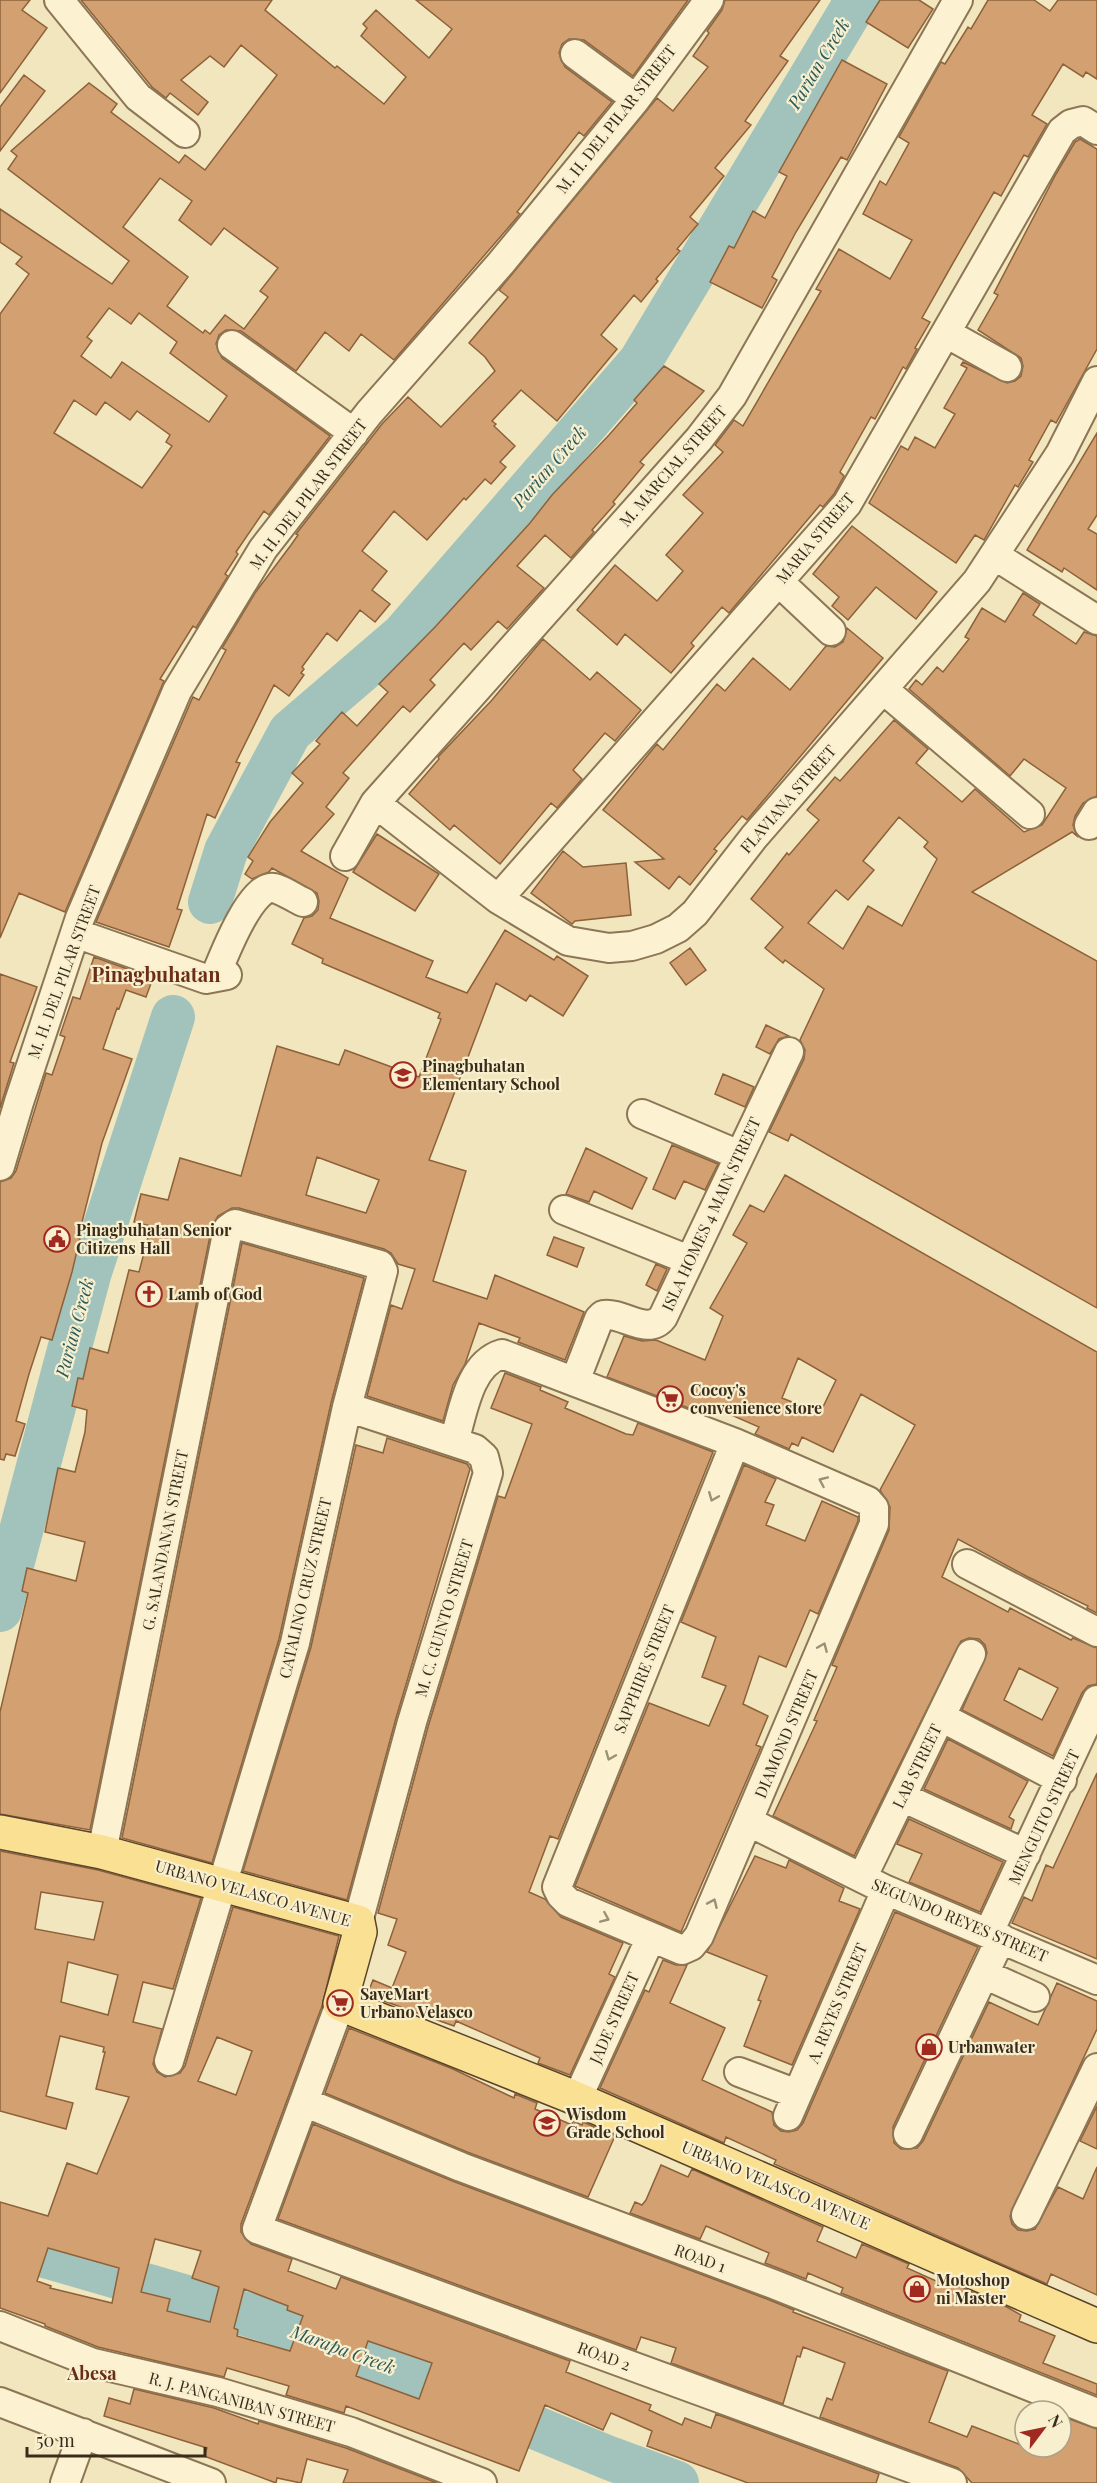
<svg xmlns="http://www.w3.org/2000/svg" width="1097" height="2483" viewBox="0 0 1097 2483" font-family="'Playfair Display',serif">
  <rect width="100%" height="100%" fill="#f2e6be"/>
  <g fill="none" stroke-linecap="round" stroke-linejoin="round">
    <path stroke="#a2c3bc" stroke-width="44" d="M210,902L226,851L290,732L403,635L640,362L857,0
      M0,1610L89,1275L173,1017
      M0,2243L259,2318L319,2338L609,2458L677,2483"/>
  </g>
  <path fill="#d3a171" stroke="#8d6139" stroke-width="1.5" fill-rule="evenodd" d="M0,0H30L22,10L47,28L0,93Z
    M81,0H272L265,10L335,68L337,66L384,104L406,77L361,36L367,28L363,24L376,10L429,58L452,29L416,0H688L633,76L584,40L569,39L562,44L559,53L565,67L612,102L584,136L579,132L517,212L520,214L394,360L361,334L349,351L325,332L296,371L241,331L226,330L219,335L216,344L222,358L330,436L269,515L264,511L236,552L238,554L225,574L228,576L196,628L193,626L160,679L164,681L65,912L19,893L0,938V314L29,274L16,264L22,257L0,242V209L112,284L129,261L8,169L17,156L11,151L89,83L117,104L111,112L179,163L185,155L205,170L277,75L241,45L224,67L210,56L181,80L208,102L198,115L170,93L166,98L152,87ZM160,178L192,201L179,220L211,245L224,228L278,268L260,291L268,297L244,329L225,315L210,334L205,330L203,333L167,306L188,277L123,227ZM109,308L131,324L139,313L177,342L170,353L227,396L209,422L122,362L111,378L81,356L92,341L87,337ZM74,400L96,415L105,402L130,420L137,411L170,435L166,442L172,446L142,488L54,433Z
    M725,0H820L780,56L788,61L745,121L751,125L715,168L724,176L690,217L698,224L677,249L680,251L656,279L658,281L641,302L634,295L601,335L617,349L557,421L521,390L492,421L496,424L494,426L515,446L500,462L506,467L491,484L485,479L466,500L464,498L427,540L394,511L362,551L387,571L372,590L390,604L375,622L360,610L337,641L327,633L302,667L304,669L301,673L304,675L289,696L274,685L236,762L240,763L215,818L207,814L177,909L182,910L169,947L96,922L192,699L193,697L199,700L226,650L222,648L255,593L291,545L298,535L296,534L382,424L408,397L441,427L495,371L485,357L469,343L508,297L499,290L657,98L673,111L708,67L693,56L709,33L707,31L722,10Z
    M880,0H919L933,9L908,48L866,22Z
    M988,0H1034L1050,11L1058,0H1097V79L1086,72L1083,77L1063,64L1032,115L1047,124L1028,157L1024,155L1001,196L994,192L953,263L922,318L930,322L915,348L917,349L906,369L903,367L875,419L871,417L840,472L844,476L834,494L823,507L820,505L729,613L722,607L691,643L694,646L671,673L625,634L617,645L577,610L615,565L657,601L683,571L666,555L703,513L683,495L723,452L715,445L734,420L743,426L821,291L816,289L839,249L890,279L912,240L863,214L880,181L886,185L909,143L899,137L941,62L945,64L968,27L971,29Z
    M842,60L887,84L847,160L841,157L796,232L772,277L777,280L762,308L710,282L729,246L734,248L753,211L765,218L787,176L779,172Z
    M24,75L45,91L0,151V107Z
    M1080,139L1097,149V349L1056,423L1051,420L1029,460L1033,462L1018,487L1015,485L984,540L975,535L956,563L869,503L901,446L908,450L915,437L935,448L955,414L944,408L967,368L961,365L963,362L1007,383L1015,381L1021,376L1023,366L1021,358L978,330L998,295L994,293L1056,174L1075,142Z
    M664,366L704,391L640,462L644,465L613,502L615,504L592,530L594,532L571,558L545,535L517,566L544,588L507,629L498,621L471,650L464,643L430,680L435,685L410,712L403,706L343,773L349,778L326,807L334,814L301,851L348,878L330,918L433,961L426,977L467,993L505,930L554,960L557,956L588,976L563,1016L530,995L526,1001L496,983L429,1160L466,1171L433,1281L487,1299L495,1275L584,1312L565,1360L518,1342L520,1338L479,1323L465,1364L453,1385L443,1421L367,1396L391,1305L402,1309L415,1269L398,1264L391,1253L384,1249L239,1208H232L218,1216L212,1226L90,1830L0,1814V1712L28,1593L22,1591L27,1568L76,1581L85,1542L45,1532L58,1468L75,1472L85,1432L87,1410L72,1406L78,1378L83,1379L90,1348L108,1353L129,1270L139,1272L151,1226L134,1222L141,1194L168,1200L180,1158L241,1176L277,1046L339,1065L345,1050L419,1077L441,1019L438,1018L440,1013L322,963L323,959L292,944L304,918L312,916L318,910L319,901L317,893L272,868L269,872L252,879L245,874L253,861L248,857L270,822L303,783L292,773L320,744L316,741L342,712L357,726L388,692L379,684L436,626L530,523L552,495L609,435L637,403L634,400ZM317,1157L379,1180L366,1213L306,1195Z
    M1097,433V515L1088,529L1097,534V590L1064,568L1062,572L1027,550Z
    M852,526L937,592L916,619L876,587L848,620L832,606L839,597L813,574Z
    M1023,593L1040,604L1033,615L1076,644L1084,632L1097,636V796L1083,803L1075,816L1073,825L1077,836L1072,832L972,892L1097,961V1308L791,1134L788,1141L769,1132L804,1059L805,1050L800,1040L824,989L785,960L783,963L765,948L783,927L751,899L787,853L789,855L819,820L807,810L835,777L840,781L894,720L928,749L916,763L962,802L975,789L1024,832L1042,825L1066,788L1024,759L1010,776L909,689L916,680L922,685L937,667L943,672L969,639L965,637L982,608L1005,622ZM899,817L928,842L924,847L937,859L902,926L868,906L843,949L808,923L836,890L848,900L874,870L863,861Z
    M847,628L883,658L747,820L742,816L714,849L717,851L690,885L679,876L669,889L635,862L664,859L603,810L657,744L663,750L717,684L725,691L753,658L790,690L826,646L835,647L843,642Z
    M543,639L590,680L597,672L641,710L615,741L605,733L573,770L582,779L557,808L551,803L500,864L454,825L450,830L409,794L439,759L438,757L492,700Z
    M377,834L439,874L415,911L353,872Z
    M563,851L583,867L626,863L631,915L575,921L572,924L531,893Z
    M690,948L706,970L686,985L670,963Z
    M94,957L153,978L146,997L126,990L119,1009L117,1008L103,1049L132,1059L102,1143L78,1238H80L72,1272L52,1340L41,1337L29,1374L16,1421L25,1424L15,1456L6,1454L4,1460L0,1459V1182L11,1178L16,1171L46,1073L52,1075L65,1037L60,1035L73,997L80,999Z
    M0,974L37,987L10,1062L14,1063L0,1108Z
    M766,1025L789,1036L779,1039L770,1054L756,1047Z
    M723,1074L754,1087L745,1107L715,1094Z
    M672,1145L718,1164L705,1190L684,1181L675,1199L653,1189Z
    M586,1148L647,1178L632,1209L594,1191L589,1202L566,1194Z
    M785,1175L1097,1352V1613L1087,1608L1088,1606L1028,1577L958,1539L942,1577L1008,1612L1010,1608L1071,1640L1073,1638L1097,1648V1684L1088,1686L1082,1693L1053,1756L962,1710L987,1653L985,1645L979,1639L969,1638L961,1641L854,1856L773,1816L817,1721L814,1720L837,1667L832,1665L889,1530L890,1507L880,1490L915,1425L861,1394L833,1452L802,1437L798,1446L792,1443L789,1449L755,1434L759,1427L711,1406L707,1415L607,1377L624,1336L642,1341L656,1340L705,1360L723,1316L710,1308L747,1243L733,1235L750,1205L764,1212ZM798,1358L836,1380L820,1413L782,1398ZM1019,1668L1058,1688L1042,1720L1004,1700Z
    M554,1237L584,1248L577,1267L547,1255Z
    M242,1243L364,1278L331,1403L279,1639L212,1863L122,1838Z
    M656,1264L667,1269L657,1291L646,1285Z
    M505,1373L541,1387L540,1390L568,1402L565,1408L626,1434L633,1435L638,1423L713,1452L558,1839L550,1836L529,1892L545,1899L561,1917L623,1943L609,1974L615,1977L570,2075L538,2063L540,2058L456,2021L454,2026L367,1995L373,1980L392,1988L406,1952L388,1945L397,1919L378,1913L428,1727L498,1496L505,1498L532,1424L491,1408Z
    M387,1438L467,1464L470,1469L396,1718L347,1900L243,1871L311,1647L356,1445L383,1453Z
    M744,1465L776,1479L765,1502L774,1505L766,1525L805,1541L822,1501L858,1517V1521L818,1614L810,1610L786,1667L759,1656L743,1704L768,1716L756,1745L761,1747L681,1932L575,1886L649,1703L709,1726L726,1686L702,1677L716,1637L681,1622Z
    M948,1739L1028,1781L1009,1817L1014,1820L1011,1829L924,1789Z
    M1097,1773V1959L1012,1923L1024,1897L1032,1901L1046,1865L1053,1868Z
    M909,1819L1003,1862L980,1912L909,1882L922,1854L897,1844Z
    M0,1851L98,1870L201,1898L173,1989L143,1982L133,2022L162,2029L153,2064L157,2072L165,2077L180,2073L185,2066L233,1907L339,1936L322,2006L241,2224V2232L251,2244L292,2259L288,2271L336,2289L341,2277L570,2361L566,2372L651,2405L649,2410L682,2425L685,2418L711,2428L716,2414L879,2474L876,2483H748L647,2446L652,2431L611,2413L603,2430L545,2405L519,2471L346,2406L344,2413L286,2395L289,2386L227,2368L224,2377L98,2347L45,2326V2324L0,2308V2202L48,2216L67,2163L97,2174L129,2097L96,2089L105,2052H103L104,2047L60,2036L46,2096L73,2103L66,2129L0,2111ZM41,1892L103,1902L94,1940L35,1929ZM68,1962L118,1975L108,2015L61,2002ZM217,2037L252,2051L236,2095L198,2081ZM155,2239L201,2251L192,2278L219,2287L210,2322L167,2311L170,2299L141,2292ZM48,2248L119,2268L112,2303L50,2288L51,2286L37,2281ZM244,2289L288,2306L287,2310L303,2316L290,2351L237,2336L238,2330L234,2328ZM368,2341L432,2363L419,2399L356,2376Z
    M755,1856L786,1868L789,1860L844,1888L839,1901L860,1909L792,2065L744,2046L761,2001L758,2000L767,1976L707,1952Z
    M895,1912L978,1947L893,2127L894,2143L901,2149L917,2148L923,2141L989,2002L1038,2025L1057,1983L1097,2001V2029L1010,2216L1012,2224L1018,2230L1027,2231L1035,2229L1058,2187L1083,2199L1097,2167V2295L1051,2274L1047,2284L774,2164L776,2160L726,2137L724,2143L600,2088L645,1990L649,1992L663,1960L676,1965H687L670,2003L725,2028L702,2080L772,2112L774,2125L781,2131L789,2132L797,2130L803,2123Z
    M349,2028L453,2069L514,2098L515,2094L537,2103L535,2109L572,2125L573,2121L582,2125L583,2122L615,2136L588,2197L467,2152L325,2093Z
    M1097,2106V2149L1080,2141Z
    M313,2124L455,2182L767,2299L794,2310L793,2312L948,2371L929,2422L967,2437L972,2426L1047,2455L1050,2447H1061V2416L1097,2429V2483H972L958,2468L820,2417L827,2398L832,2400L845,2363L803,2347L800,2357L797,2356L783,2404L671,2363L676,2348L641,2337L636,2350L278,2219Z
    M661,2165L688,2177L692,2169L823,2227L817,2241L856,2258L862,2244L909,2264L907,2268L945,2285L947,2281L1005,2306L1021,2315L1019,2321L1055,2336L1043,2363L1097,2384V2395L841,2293L843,2288L808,2273L806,2279L765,2263L769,2253L706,2226L700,2239L630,2213L635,2202L642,2205L646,2200Z
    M134,2389L214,2408L258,2424L259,2421L346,2448L437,2483H343L348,2470L307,2459L301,2483L277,2478L276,2483L204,2456L207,2448L104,2416L109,2398L130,2404Z"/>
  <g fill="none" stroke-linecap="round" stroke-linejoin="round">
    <g stroke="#8c7655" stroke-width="32">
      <path id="minor" d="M59,0L138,97L185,133
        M575,54L636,99
        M946,333L1007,367
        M232,345L354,433
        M994,555L1097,620
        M779,582L831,631
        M884,690L1030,814
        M375,803L498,899L568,941L609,948L632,946L656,939L678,928L695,913L754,837L977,581L1060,454L1097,381
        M1089,825L1097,812
        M345,856L375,803L699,439L732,396L958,0
        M498,899L847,504L1062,131L1071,124L1083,121L1097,130
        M75,933L206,979L227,975
        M215,977C222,960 251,883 274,888C283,890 294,898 303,902
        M642,1114L739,1155
        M0,1166L19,1102L80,918L177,691L263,549L369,413L501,263L636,99L709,0
        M564,1210L689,1260
        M575,1381L599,1319L603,1315C623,1312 648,1337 663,1317L789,1052
        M347,1407L475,1449L484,1457L488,1473L412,1722L358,1922
        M454,1442C463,1412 469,1364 502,1354L735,1443L868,1501L874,1508V1524L699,1936L691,1946L682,1950L568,1902L561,1895L557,1887L735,1443
        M967,1564L1097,1632
        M941,1717L1062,1780
        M902,1797L1026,1854
        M749,1822L886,1890L1097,1980
        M102,1852L228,1229L235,1224L380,1265L383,1271L347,1407L295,1643L169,2061
        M862,1878L971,1654
        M989,1932L1097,1700
        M984,1974L1035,1997
        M340,2004L257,2229L952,2483
        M739,2072L797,2094
        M577,2099L651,1937
        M304,2102L461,2167L773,2284L1097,2413
        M788,2116L886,1890
        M908,2134L1001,1938
        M1026,2215L1097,2068
        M0,2326L93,2363L218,2392L351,2432L482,2483
        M0,2402L211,2483
        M65,2483L83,2433"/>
    </g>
    <g stroke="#59432a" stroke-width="36">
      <path id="major" d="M0,1832L102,1852L358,1922L360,1932L340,2004L568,2095L1097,2326"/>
    </g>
    <use href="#minor" stroke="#fcf2d2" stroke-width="28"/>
    <use href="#major" stroke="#f9e092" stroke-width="33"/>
  </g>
  <defs><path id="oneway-chevron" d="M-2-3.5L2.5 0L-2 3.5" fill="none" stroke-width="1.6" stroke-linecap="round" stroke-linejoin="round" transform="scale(1.5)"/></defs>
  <g stroke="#9b8f76">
    <use href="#oneway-chevron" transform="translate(823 1481) rotate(-156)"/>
    <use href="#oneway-chevron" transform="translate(713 1497) rotate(112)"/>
    <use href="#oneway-chevron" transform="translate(823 1647) rotate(-67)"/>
    <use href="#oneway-chevron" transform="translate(610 1756) rotate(112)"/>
    <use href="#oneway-chevron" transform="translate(713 1903) rotate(-66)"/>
    <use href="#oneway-chevron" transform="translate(605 1918) rotate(23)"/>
  </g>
  <defs>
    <g id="school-ring" transform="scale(1.35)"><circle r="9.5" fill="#f8efcf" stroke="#a02920" stroke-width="1.5"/><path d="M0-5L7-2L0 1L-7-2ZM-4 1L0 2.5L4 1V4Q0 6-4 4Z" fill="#a02920"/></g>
    <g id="civic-ring" transform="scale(1.35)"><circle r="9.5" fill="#f8efcf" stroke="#a02920" stroke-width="1.5"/><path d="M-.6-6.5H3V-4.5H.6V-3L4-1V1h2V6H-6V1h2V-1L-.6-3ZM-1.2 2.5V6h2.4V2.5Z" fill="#a02920"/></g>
    <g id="church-ring" transform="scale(1.35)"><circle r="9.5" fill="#f8efcf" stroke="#a02920" stroke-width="1.5"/><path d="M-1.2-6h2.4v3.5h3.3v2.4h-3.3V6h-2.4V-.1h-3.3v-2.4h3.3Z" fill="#a02920"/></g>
    <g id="supermarket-ring" transform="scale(1.35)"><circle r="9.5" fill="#f8efcf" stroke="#a02920" stroke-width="1.5"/><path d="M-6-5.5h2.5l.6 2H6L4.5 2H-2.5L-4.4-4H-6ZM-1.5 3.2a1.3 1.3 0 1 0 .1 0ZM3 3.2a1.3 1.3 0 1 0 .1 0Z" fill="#a02920"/></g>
    <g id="shop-ring" transform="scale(1.35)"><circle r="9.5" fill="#f8efcf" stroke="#a02920" stroke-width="1.5"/><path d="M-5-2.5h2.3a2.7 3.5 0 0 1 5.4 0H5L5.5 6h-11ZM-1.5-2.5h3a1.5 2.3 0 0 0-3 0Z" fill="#a02920"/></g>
  </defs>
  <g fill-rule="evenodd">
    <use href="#school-ring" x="403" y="1075"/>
    <use href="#civic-ring" x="57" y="1239"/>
    <use href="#church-ring" x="149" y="1294"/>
    <use href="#supermarket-ring" x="670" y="1399"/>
    <use href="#supermarket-ring" x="340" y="2003"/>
    <use href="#shop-ring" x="929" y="2047"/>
    <use href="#school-ring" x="547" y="2123"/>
    <use href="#shop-ring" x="917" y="2289"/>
  </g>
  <g text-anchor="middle" stroke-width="4.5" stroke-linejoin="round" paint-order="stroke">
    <g font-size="16" fill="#3a2c1b" stroke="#f8efcf">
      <text transform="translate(616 119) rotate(-52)" y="6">M. H. DEL PILAR STREET</text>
      <text transform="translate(673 466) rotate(-49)" y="6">M. MARCIAL STREET</text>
      <text transform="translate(308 494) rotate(-53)" y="6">M. H. DEL PILAR STREET</text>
      <text transform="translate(815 538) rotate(-50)" y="6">MARIA STREET</text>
      <text transform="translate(788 799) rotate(-49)" y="6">FLAVIANA STREET</text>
      <text transform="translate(64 972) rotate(-70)" y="6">M. H. DEL PILAR STREET</text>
      <text transform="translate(711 1214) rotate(-65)" y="6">ISLA HOMES 4 MAIN STREET</text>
      <text transform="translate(165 1540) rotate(-79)" y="6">G. SALANDANAN STREET</text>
      <text transform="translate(305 1588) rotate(-77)" y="6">CATALINO CRUZ STREET</text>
      <text transform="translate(444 1618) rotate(-73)" y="6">M. C. GUINTO STREET</text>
      <text transform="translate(644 1669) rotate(-68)" y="6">SAPPHIRE STREET</text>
      <text transform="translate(786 1734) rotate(-67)" y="6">DIAMOND STREET</text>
      <text transform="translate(917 1766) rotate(-64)" y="6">LAB STREET</text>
      <text transform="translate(1044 1817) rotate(-65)" y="6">MENGUITO STREET</text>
      <text transform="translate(253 1893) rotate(16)" y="6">URBANO VELASCO AVENUE</text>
      <text transform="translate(960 1920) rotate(23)" y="6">SEGUNDO REYES STREET</text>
      <text transform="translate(837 2003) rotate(-67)" y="6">A. REYES STREET</text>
      <text transform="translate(614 2018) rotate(-66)" y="6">JADE STREET</text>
      <text transform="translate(776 2185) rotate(23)" y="6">URBANO VELASCO AVENUE</text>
      <text transform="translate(700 2258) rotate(20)" y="6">ROAD 1</text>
      <text transform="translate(604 2356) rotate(20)" y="6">ROAD 2</text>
      <text transform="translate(242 2402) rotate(15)" y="6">R. J. PANGANIBAN STREET</text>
    </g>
    <g font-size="16" font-weight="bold" fill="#3a2c1b" stroke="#f8efcf" text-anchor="start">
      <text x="422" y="1072">Pinagbuhatan<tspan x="422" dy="18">Elementary School</tspan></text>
      <text x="76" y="1236">Pinagbuhatan Senior<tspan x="76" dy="18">Citizens Hall</tspan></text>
      <text x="168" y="1300">Lamb of God</text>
      <text x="690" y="1396">Cocoy's<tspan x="690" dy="18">convenience store</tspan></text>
      <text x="360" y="2000">SaveMart<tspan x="360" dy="18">Urbano Velasco</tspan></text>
      <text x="948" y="2053">Urbanwater</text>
      <text x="566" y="2120">Wisdom<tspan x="566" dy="18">Grade School</tspan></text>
      <text x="936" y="2286">Motoshop<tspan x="936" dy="18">ni Master</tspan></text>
    </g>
    <g font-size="18" font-style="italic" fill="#295a5b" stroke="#f8efcf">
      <text transform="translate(819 64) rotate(-59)" y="6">Parian Creek</text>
      <text transform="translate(550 467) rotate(-49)" y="6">Parian Creek</text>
      <text transform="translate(75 1328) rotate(-75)" y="6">Parian Creek</text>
      <text transform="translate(343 2350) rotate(20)" y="6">Marapa Creek</text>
    </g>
    <g font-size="18" font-weight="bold" fill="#6a2e17" stroke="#f8efcf">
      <text x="92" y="2380">Abesa</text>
    </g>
    <g font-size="20" font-weight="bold" fill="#6a2e17" stroke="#f8efcf">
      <text x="156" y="982">Pinagbuhatan</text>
    </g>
  </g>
  <g transform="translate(1043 2429) rotate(58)"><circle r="28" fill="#f8efcf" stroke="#aca187" stroke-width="1.5"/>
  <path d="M0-4.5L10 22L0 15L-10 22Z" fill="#a02920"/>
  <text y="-9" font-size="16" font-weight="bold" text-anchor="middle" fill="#3a2c1b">N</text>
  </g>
  <path d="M27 2447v9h178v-9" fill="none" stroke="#3a2c1b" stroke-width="3"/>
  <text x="36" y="2447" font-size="18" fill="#3a2c1b" stroke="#f8efcf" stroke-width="4.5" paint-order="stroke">50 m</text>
</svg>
